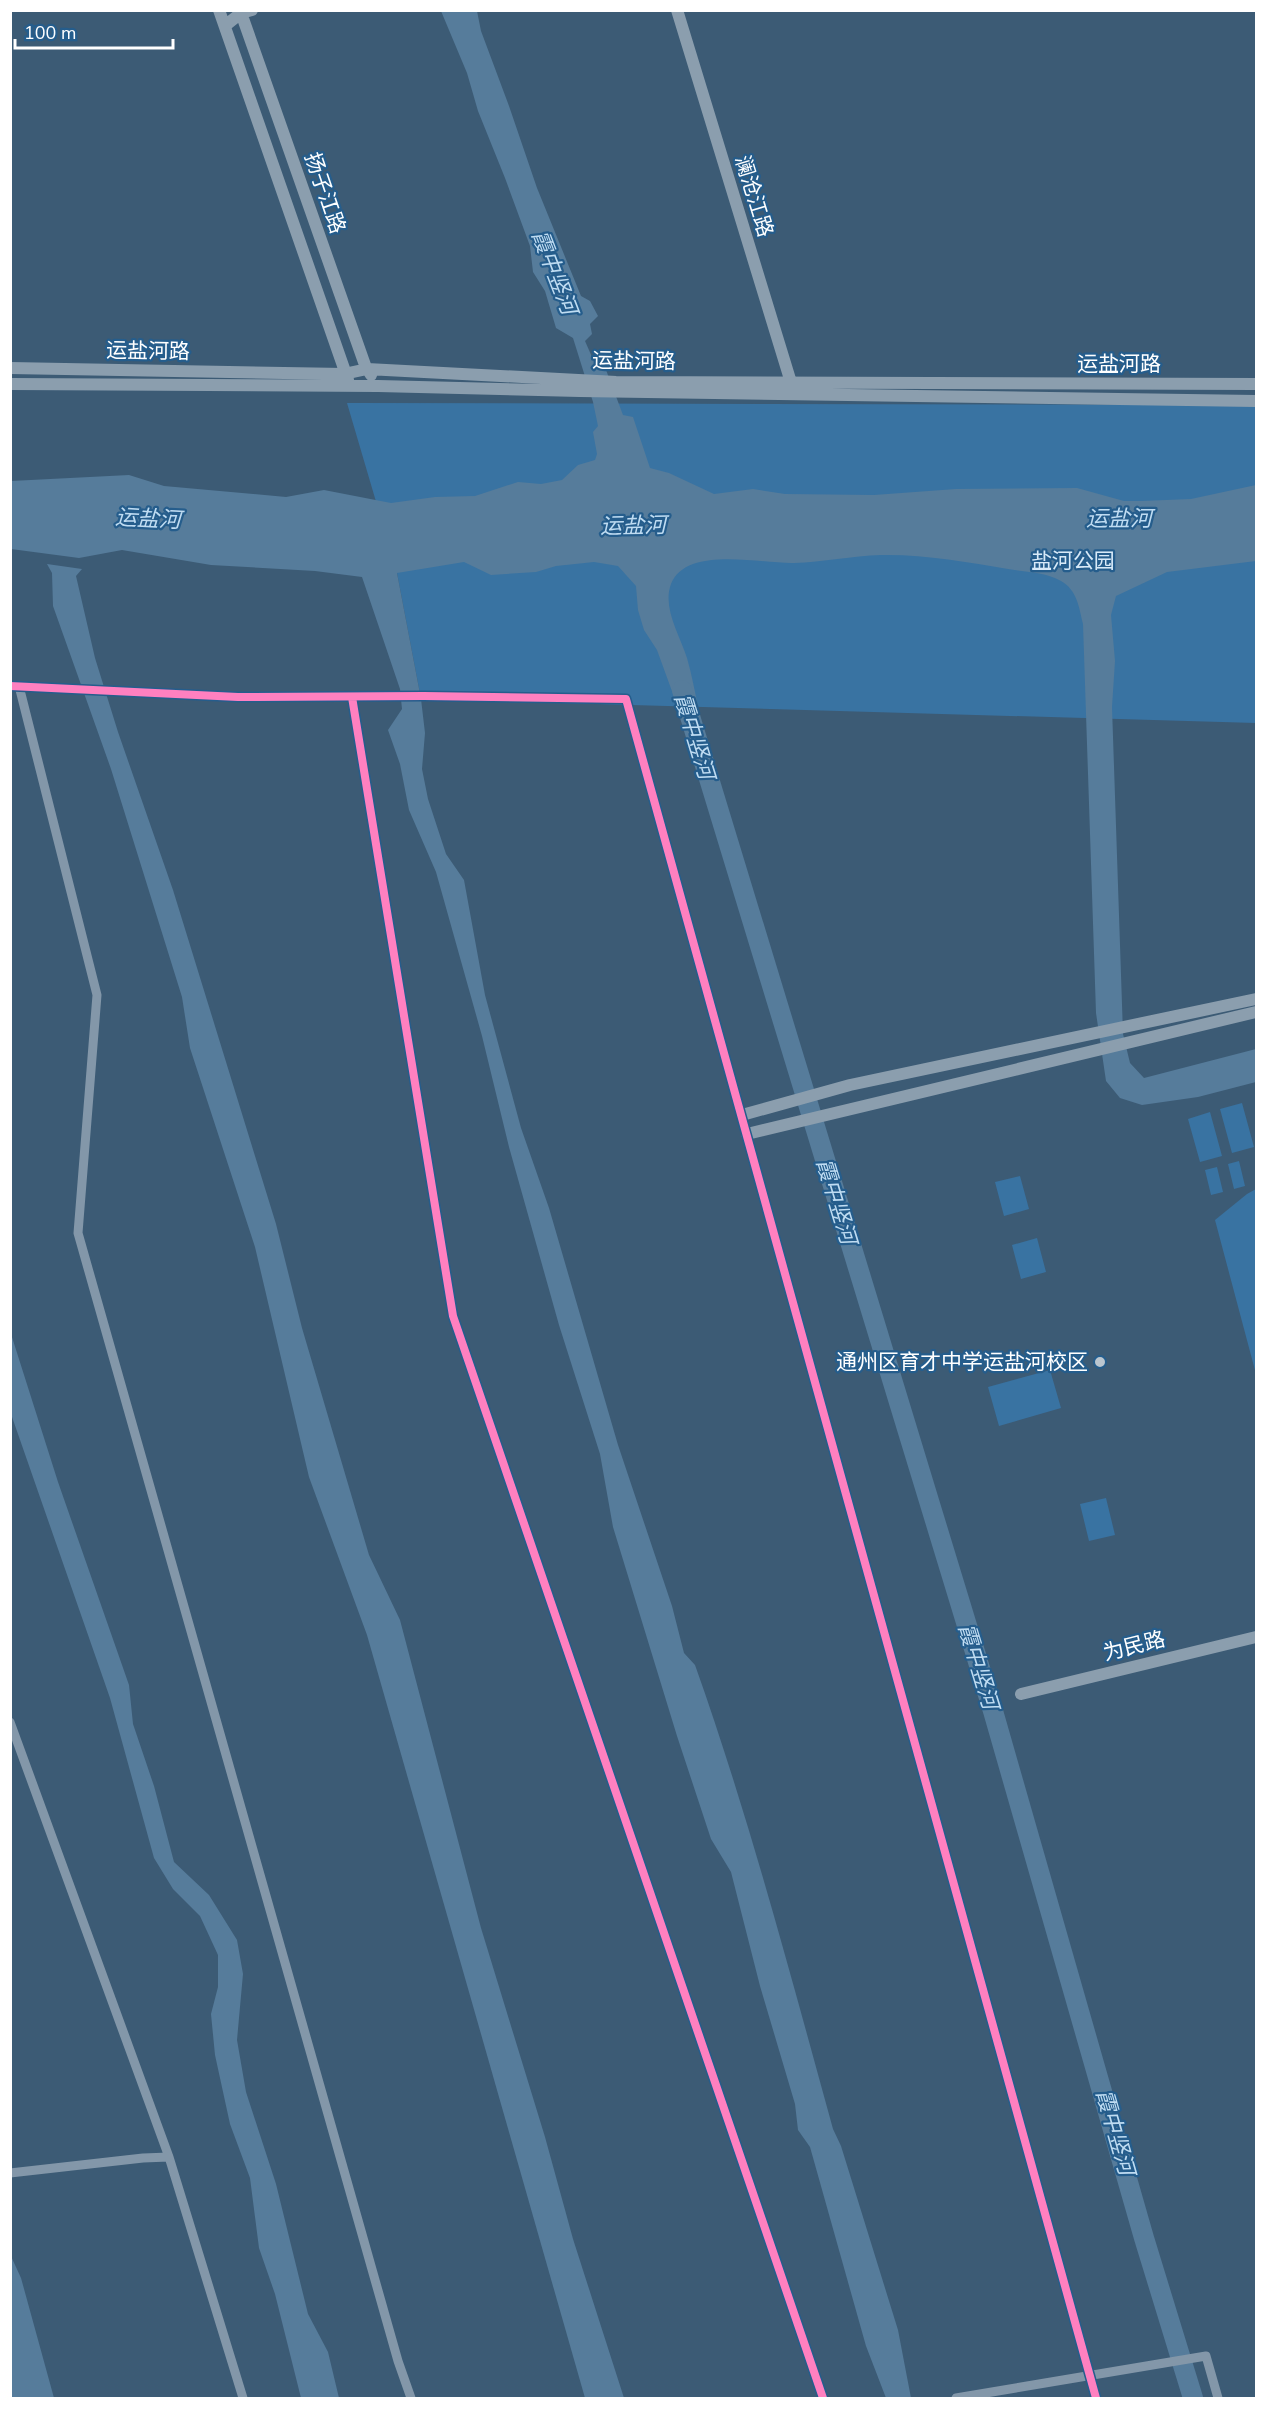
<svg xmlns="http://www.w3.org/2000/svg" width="1267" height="2409" viewBox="0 0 1267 2409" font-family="'Nunito Sans','Noto Sans SC',sans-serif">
  <rect width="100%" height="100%" fill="#3c5b75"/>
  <path fill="#3973a2" d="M347,403L1256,405V723L421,699L397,573Z
    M1242,1103L1254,1147L1232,1153L1220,1109Z
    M1210,1112L1222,1156L1200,1162L1188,1119Z
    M1239,1161L1245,1186L1234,1189L1228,1164Z
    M1217,1167L1223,1192L1211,1195L1205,1170Z
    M1020,1176L1029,1209L1004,1216L995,1182Z
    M1256,1189V1374L1215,1220L1247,1194Z
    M1037,1238L1046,1272L1021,1279L1012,1245Z
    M1050,1370L1061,1408L999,1426L988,1387Z
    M1106,1498L1115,1535L1089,1541L1080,1504Z"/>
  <path fill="#567c9b" d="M441,11H477L481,31L509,106L537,188L581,296L590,301L598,316L590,324L592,334L585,341L592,357L600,354L623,415L633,417L650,468L669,473L714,494L753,489L785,494L874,495L956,489L1077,488L1124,501H1141L1191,499L1256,485V561L1167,572L1116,596L1111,615L1115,661L1112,707L1123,1034L1130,1063L1144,1078L1256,1049V1082L1198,1097L1142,1105L1120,1098L1106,1081L1096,1013L1083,624C1079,607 1077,590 1061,581C1046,572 1025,572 1008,569C967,562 922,554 881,555C852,556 823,562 794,563C763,564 686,545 671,584C662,608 680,635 687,658C692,675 695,693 699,711L681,716L657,650L644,630L638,610L636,586L618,566L594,562L556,566L536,572L491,575L464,562L397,573L421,699L425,733L422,769L428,799L446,854L464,880L485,995L521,1128L549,1208L618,1445L672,1606L684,1653L695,1665C749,1817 790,1973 833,2129L841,2146L898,2330L911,2398H886L866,2346L810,2147L798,2130L795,2104L760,1986L731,1872L711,1839L677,1736L613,1527L600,1454L559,1325L509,1147L482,1036L436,872L409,810L400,764L388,730L402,709L400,689L362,577L315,571L211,565L122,550L79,558L11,549V481L129,475L164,486L286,497L324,490L391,503L435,497L475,496L518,482L541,484L562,480L578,465L595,460L597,454L593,432L598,426L593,402L573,338L556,328L545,291L533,272L530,246L505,178L478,111L467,73Z
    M47,564L82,569L76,576L95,658L118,732L173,890L276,1224L302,1328L369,1555L400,1620L481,1928L545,2137L573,2239L624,2398H585L367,1635L309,1477L255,1247L190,1048L182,997L111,769L53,606L52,573Z
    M11,1334L58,1482L129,1685L133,1724L154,1786L174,1862L209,1895L237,1940L243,1974L237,2040L246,2092L276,2184L308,2314L328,2352L339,2398H301L275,2294L259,2248L250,2178L230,2124L215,2055L211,2014L218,1987V1955L200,1916L173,1889L154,1858L110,1698L11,1414Z
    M10,2254L21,2278L54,2398H12L11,2394Z"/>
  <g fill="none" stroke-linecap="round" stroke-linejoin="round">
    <path stroke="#567c9b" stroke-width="20" d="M682,690L993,1711L1144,2238L1193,2398"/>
    <path stroke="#8397a9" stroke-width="9" d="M10,686L238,697L424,696L626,699L1096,2398
      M19,686L97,995L78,1233L398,2361L411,2398
      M352,697L453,1316L823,2398
      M10,1722L169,2157L243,2398
      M10,2173L143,2158L169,2157
      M956,2398L1206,2356L1218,2398"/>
    <path stroke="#8b9eae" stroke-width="12" d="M219,10L348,380
      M240,10L365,365L371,375
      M677,10L793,389
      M226,25L241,13L252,10
      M10,368L344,374L367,369L616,382L1256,384
      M10,384L378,386L580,391L1256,401
      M742,1115L850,1085L1256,999
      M747,1134L1256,1012
      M1021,1694L1256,1637"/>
    <g stroke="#255d8c" stroke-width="11">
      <path id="cycleway" d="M10,686L238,697L424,696L626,699L1096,2398
        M352,697L453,1316L823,2398"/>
    </g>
    <use href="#cycleway" stroke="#ff80c0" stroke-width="8"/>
  </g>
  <circle fill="#bbc6cf" stroke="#255d8c" stroke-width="2" cx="1100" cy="1362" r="6"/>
  <g text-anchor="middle" stroke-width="4.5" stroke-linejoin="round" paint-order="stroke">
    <g font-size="21" fill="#fff" stroke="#255d8c">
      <text transform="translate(325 193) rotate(71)" y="7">扬子江路</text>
      <text transform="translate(754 196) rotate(73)" y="7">澜沧江路</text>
      <text transform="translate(148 351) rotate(1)" y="7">运盐河路</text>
      <text transform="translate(634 361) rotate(1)" y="7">运盐河路</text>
      <text x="1119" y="371">运盐河路</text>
      <text transform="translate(1134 1646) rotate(-14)" y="7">为民路</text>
    </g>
    <g font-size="21" fill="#d8eaf8" stroke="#255d8c">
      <text x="1073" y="568">盐河公园</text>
    </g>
    <g font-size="21" fill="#fff" stroke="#255d8c" text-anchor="end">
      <text x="1088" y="1369">通州区育才中学运盐河校区</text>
    </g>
    <g font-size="22" font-style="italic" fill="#bfdcf2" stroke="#255d8c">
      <text transform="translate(555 272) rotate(69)" y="8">霞中竖河</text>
      <text transform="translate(148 518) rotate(3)" y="8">运盐河</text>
      <text x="1119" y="526">运盐河</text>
      <text transform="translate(633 525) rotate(-1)" y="8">运盐河</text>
      <text transform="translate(695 736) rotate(73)" y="8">霞中竖河</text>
      <text transform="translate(837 1201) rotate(73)" y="8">霞中竖河</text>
      <text transform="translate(979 1666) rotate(73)" y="8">霞中竖河</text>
      <text transform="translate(1116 2132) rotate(74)" y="8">霞中竖河</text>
    </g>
  </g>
  <rect width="1267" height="2409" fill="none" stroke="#ffffff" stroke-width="24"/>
  <path d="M15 39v9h158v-9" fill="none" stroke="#ffffff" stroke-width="3"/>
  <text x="24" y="39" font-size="18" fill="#ffffff" stroke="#255d8c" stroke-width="4.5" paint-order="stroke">100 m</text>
</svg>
